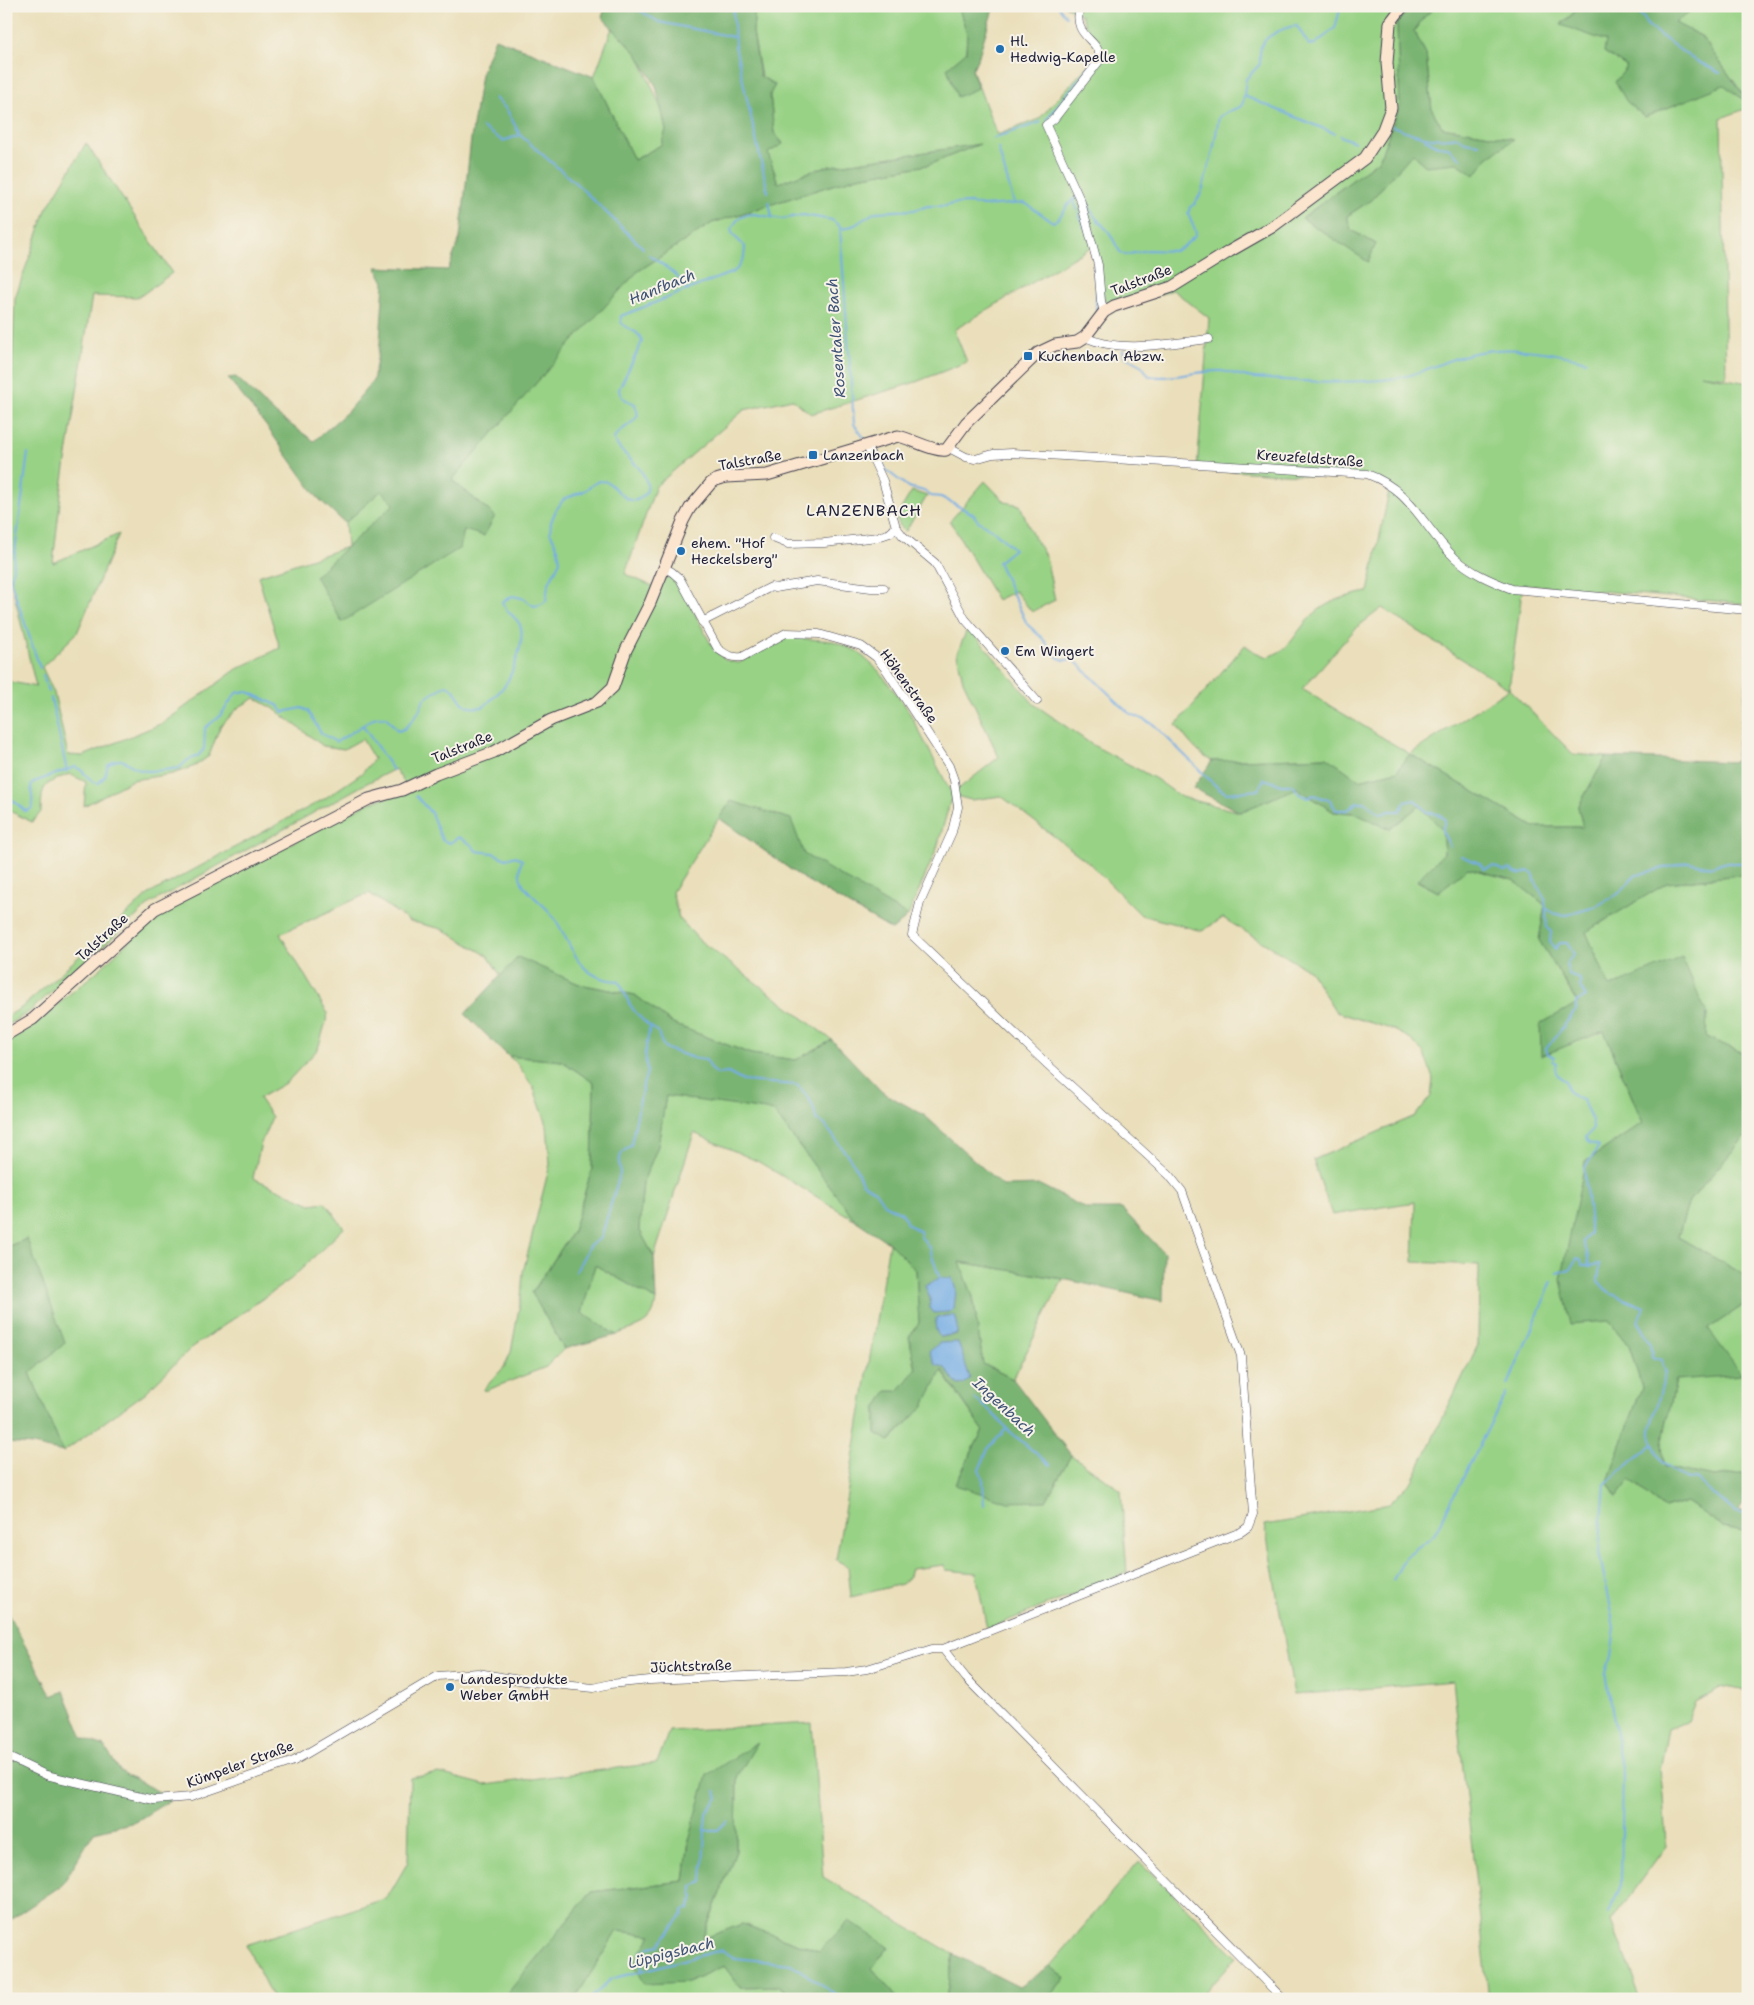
<svg xmlns="http://www.w3.org/2000/svg" width="1754" height="2005" viewBox="0 0 1754 2005" font-family="'Shantell Sans',sans-serif">
  <rect width="100%" height="100%" fill="#f7f3e8"/>
  <filter id="ink" filterUnits="userSpaceOnUse"><feTurbulence type="fractalNoise" baseFrequency=".02" numOctaves="2"/><feDisplacementMap in="SourceGraphic" scale="10" xChannelSelector="R" yChannelSelector="G"/><feConvolveMatrix kernelMatrix="1 2 1 2 8 2 1 2 1" color-interpolation-filters="sRGB"/></filter>
  <filter id="wash" filterUnits="userSpaceOnUse"><feTurbulence type="fractalNoise" baseFrequency=".0096" numOctaves="4" result="noise"/><feDisplacementMap in="SourceGraphic" scale="20" xChannelSelector="R" yChannelSelector="G"/><feGaussianBlur stdDeviation="1.12" result="paint"/><feColorMatrix in="noise" values="0 0 0 0 0 0 0 0 0 0 0 0 0 0 0 0 0 1.4 0 .05"/><feComposite in="paint" operator="in"/></filter>
  <g filter="url(#wash)">
    <rect width="100%" height="100%" fill="#eadfba"/>
    <path fill="#98d285" stroke="#5d7a60" fill-rule="evenodd" d="M755,6H958L967,33L966,52L972,70L979,55L972,69L997,135L1039,119L1103,49L1089,33L1081,15L1065,6H1411L1397,24L1400,106L1379,160L1302,218L1376,244L1351,230L1347,216L1371,200L1413,152L1425,166L1487,158L1514,139L1442,127L1432,110L1426,54L1414,31L1424,17L1436,6H1581L1561,24L1607,41L1604,52L1627,67L1645,117L1724,84L1748,103V108L1721,118L1726,377L1700,374L1748,383V604L1523,584L1509,689L1573,754L1606,757L1578,807L1583,827H1534L1410,754L1397,771L1359,780L1326,757L1212,761C1197,754 1186,738 1176,725L1245,645L1255,652L1267,657C1290,650 1292,638 1306,622C1323,602 1344,596 1368,592L1390,487L1372,479L1197,469L1209,318L1173,290L1108,313L1091,247L954,330L967,362L916,382L811,414L792,399L744,410L656,486L625,574L652,586L670,576L677,580L713,648L725,660L739,663L786,637L833,641L857,651L879,671L907,708L952,794L999,757L963,681L957,654L968,627L1034,704L1091,744L1156,779L1181,797L1240,812L1297,788L1334,812L1354,813L1390,829L1419,806L1442,829L1444,853L1417,881L1438,892L1468,868L1513,880L1545,905L1539,940L1578,1004L1540,1024L1542,1055L1604,1031L1643,1123L1585,1162L1609,1321L1629,1346L1642,1387L1608,1482L1616,1497L1630,1480L1665,1509L1687,1502L1723,1527L1748,1532V1691L1731,1687L1720,1689L1696,1702L1688,1721L1668,1729L1660,1770L1663,1795L1666,1846L1611,1921L1641,1999H1489L1453,1681L1294,1695L1265,1525L1389,1504L1412,1481L1478,1345L1479,1265L1413,1262L1415,1202L1332,1215L1313,1160L1415,1116L1431,1096L1433,1079L1424,1053L1409,1038L1394,1030L1336,1012L1310,971L1223,918L1202,931L1141,915L1088,862L1001,796L971,800L952,795L937,848L908,916L892,930L801,877L719,818L672,892L679,918L699,940L832,1040L796,1060L751,1054L673,1024L635,995L579,984L518,958L501,976L488,956L442,929L409,921L369,893L280,934L328,1014L318,1049L287,1082L259,1098L272,1117L261,1143L253,1178L311,1204L325,1202L344,1228L291,1279L190,1349L145,1393L63,1452L30,1373L27,1239L6,1247V1041L30,1027L100,969L158,913L366,804L409,790L395,769L367,783L151,903L29,1012L6,1026V1017L21,1008L44,988L149,894L324,799L362,773L374,759L362,739L344,749L323,746L273,708L255,698L239,707L220,727L209,756L195,766L172,774L132,780L84,806L86,782L69,774C43,785 42,783 41,812L32,822L6,809V681L36,687L10,577H6V456L9,444L15,298L46,210L86,143L172,273L139,297L92,296L61,493L53,563L119,534L77,633L42,667L54,693L68,755L83,756L163,723L237,669L280,648L258,576L347,547L345,523L381,491L394,504L464,530L495,516L452,480L572,341L637,272L712,223L858,177L928,165L977,145L824,167L778,183L768,153L783,143L774,133L770,94L775,85L761,76L753,32ZM1382,608L1509,689L1410,754L1302,689L1356,628Z
      M1697,6H1748V101L1701,36L1674,23Z
      M612,28L638,54L663,113L666,130L661,145L634,160L594,77Z
      M985,481L1005,502L1020,505L1032,534L1046,557L1055,600L1032,612L1015,591L997,600L950,521Z
      M912,491L927,496L906,531L901,528L896,517Z
      M1748,673V757L1735,762Z
      M1748,874V1055L1705,1037L1707,1014L1610,988L1585,932L1667,883Z
      M508,1056L562,1061L594,1083L592,1169L573,1231L532,1293L564,1349L546,1367L485,1391L484,1389L504,1367L511,1352L521,1297L523,1272L550,1164L547,1125L534,1089L517,1063Z
      M666,1095L773,1111L855,1220L759,1162L694,1133L654,1257L639,1229L643,1182L658,1146Z
      M1748,1137V1277L1678,1237L1689,1201L1744,1138Z
      M889,1243L916,1270L919,1323L909,1337L916,1369L898,1392H887L876,1409V1433L890,1441L923,1407L941,1370L983,1430L955,1484L1046,1501L1071,1455L1121,1490L1127,1573L987,1629L976,1573L946,1570L944,1565L911,1569L908,1579L902,1584L851,1597L848,1566L836,1560Z
      M960,1262L1063,1279L1013,1379L983,1364L973,1297Z
      M595,1265L656,1300C653,1326 639,1325 616,1335L581,1313Z
      M1748,1302V1472L1713,1477L1663,1467L1662,1444L1676,1380L1708,1329Z
      M812,1723L823,1877L953,1954L946,1999H898L872,1968L889,1947L819,1951L742,1924L702,1940L736,1851L737,1777L756,1744L689,1840L684,1881L591,1892L506,1996L493,1999H273L246,1945L387,1898L408,1862L410,1778L439,1773L485,1785L657,1763L669,1731Z
      M1139,1861L1237,1957L1198,1999H1047L1065,1978L1050,1966Z
      M616,1931L652,1935L687,1982L724,1966L740,1987L779,1986L798,1999H575Z"/>
    <path fill="#7ab472" stroke="#4e6b56" fill-rule="evenodd" d="M606,6H755L753,32L760,76L775,85L770,94L774,133L783,144L768,153L778,183L824,167L980,144L928,165L858,177L712,223L637,272L572,342L452,480L495,516L484,536L464,530L460,548L342,622L315,576L394,504L381,491L345,523L317,497L267,427L228,378L236,377L277,415L314,441L347,412L373,381L380,343L384,282L376,267L448,270L460,238L471,139L481,74L495,38L594,77L634,160L661,145L666,130L656,86L637,54L602,17Z
      M958,6H994L979,55L972,70L978,88L957,97L947,68L966,52L967,33Z
      M1411,6H1436L1424,17L1414,31L1426,54L1432,110L1442,127L1514,139L1487,158L1475,175L1457,163L1425,166L1413,153L1371,200L1347,216L1351,230L1376,244L1368,262L1302,218L1379,160L1400,106L1397,24Z
      M1581,6H1697L1675,23L1701,36L1748,101V103L1724,85L1645,117L1627,102L1615,82L1627,67L1604,52L1606,41L1561,25Z
      M1410,754L1534,827H1583L1578,807L1606,757L1734,762L1748,757V874L1667,883L1586,932L1610,987L1682,957L1707,1014L1706,1037L1748,1055V1137L1744,1138L1689,1201L1678,1237L1748,1277V1302L1708,1329L1742,1375L1676,1380L1662,1444L1664,1467L1715,1477L1748,1472V1499L1739,1510L1748,1513V1532L1723,1527L1687,1502L1665,1509L1630,1480L1616,1498L1608,1481L1642,1387L1629,1346L1609,1321L1571,1324L1561,1280L1585,1162L1643,1123L1604,1031L1541,1056L1540,1024L1578,1003L1539,940L1545,905L1513,880L1468,868L1438,892L1417,880L1444,853L1442,829L1419,806L1390,829L1354,813L1334,812L1297,788L1240,812L1193,788L1212,761L1327,757L1359,780L1397,771Z
      M731,801L791,819L804,854L908,916L892,930L801,877L719,818Z
      M518,957L579,984L635,995L673,1024L751,1054L796,1060L832,1040L882,1092L924,1115L1003,1186L1040,1185L1087,1209H1122L1164,1253L1163,1301L1063,1279L960,1262L973,1297L983,1364L1013,1379L1071,1455L1046,1501L1008,1502L955,1485L983,1430L942,1370L923,1407L889,1441L876,1433V1409L887,1391H898L916,1369L909,1337L919,1323L916,1270L889,1243L855,1220L773,1111L666,1096L658,1146L643,1182L639,1229L654,1257L656,1300L595,1265L582,1313L616,1335L564,1349L532,1293L573,1231L592,1169L594,1083L562,1061L508,1056L465,1014ZM954,1315L957,1334L940,1337L937,1317ZM964,1364L970,1378L958,1385L944,1367Z
      M27,1239L65,1343L30,1373L63,1452L33,1445L6,1443V1247Z
      M6,1610L52,1696L64,1691L83,1738L104,1746L120,1771L172,1799L135,1822L94,1832L62,1885L7,1922Z
      M757,1743L737,1777L736,1851L702,1939L742,1924L819,1951L849,1921L889,1947L872,1968L898,1999H798L779,1986L740,1987L724,1966L687,1982L645,1984L633,1963L652,1935L617,1931L575,1999H493L506,1995L591,1892L684,1881L689,1840L707,1775Z
      M953,1954L1019,1987L1050,1966L1065,1978L1047,1999H946Z"/>
    <path fill="#76ade4" stroke="#4c6890" d="M940,1278H952L956,1290L954,1309L949,1312L933,1313L929,1308L930,1299L925,1286Z
      M954,1315L957,1320V1334L940,1337C935,1331 934,1324 937,1317Z
      M958,1342L970,1378L964,1384L958,1385L944,1367L936,1365L929,1352L939,1343Z"/>
    <g fill="none" stroke-linecap="round" stroke-linejoin="round">
      <path stroke="#76ade4" stroke-width="2" d="M632,6L659,22L734,37
        M733,6L735,46L768,192
        M1058,6L1066,16
        M1630,6L1644,18L1646,24L1657,33L1691,58L1720,73
        M1244,96L1334,133
        M495,98L507,110L520,135L580,187L643,248
        M1047,119L1094,61L1096,55
        M1392,126C1416,135 1432,142 1458,137L1465,142L1479,144
        M482,127L503,141L520,135
        M1340,136L1355,142
        M994,138L1041,122
        M1425,139L1438,146L1447,147L1461,159
        M998,148L1014,203
        M1080,196L1083,195L1095,217L1109,232L1120,252L1125,255L1148,250L1174,251L1183,247L1195,236L1196,232L1188,214L1190,207L1195,204L1202,191L1213,151L1219,117L1229,111L1240,107L1243,103L1246,79L1260,64C1260,58 1259,49 1262,44C1267,35 1287,26 1297,26L1309,45H1314L1335,28L1341,6
        M1073,199L1085,229
        M769,202L772,217
        M840,228L854,424L867,442
        M649,255C661,264 681,275 686,290
        M1094,264L1095,281
        M1096,291V310
        M1123,350L1124,356L1142,366L1149,376C1173,380 1197,370 1221,371C1232,372 1243,377 1254,378C1298,381 1346,384 1391,379C1419,376 1443,360 1470,354C1507,345 1551,351 1586,361
        M873,449L886,470L908,487L924,491L931,496L941,497L973,514L978,521L994,531L1014,549L998,562L1027,624L1043,639L1057,657L1064,660H1074L1129,713L1153,724L1219,789L1227,793L1258,790L1264,779L1282,785H1293L1299,794L1308,798L1314,795L1331,801L1336,810H1348L1357,802H1364L1381,814L1390,811H1400L1405,802L1415,800L1427,812L1440,815L1445,820L1442,831L1450,846
        M28,453L11,582L40,668
        M43,675L48,692
        M51,698L67,771
        M363,726L393,770
        M6,794L25,811L29,810L33,807L31,786L34,782L75,767L81,770L93,782L99,783L105,776L108,765C124,753 127,766 141,770C152,773 168,769 179,768L188,760L198,756L204,749L205,728L220,716L236,693L246,691L279,706L283,712L302,708L308,711L321,733L336,742L376,717H386L398,731L404,729L412,721L419,711L424,699L446,685C458,688 458,704 470,707C474,708 479,707 483,707C491,700 501,692 507,682C514,669 527,636 519,623C514,615 506,612 502,602L512,596L522,598L534,606L540,605L546,601L548,585L560,561L558,549L550,532L551,522L556,510L564,499L584,491L598,481C601,481 606,481 609,483C618,490 630,510 644,495C648,490 648,487 646,481C641,463 617,452 614,439C618,428 633,426 638,415L635,404C627,400 620,400 619,389L642,342C639,326 618,331 621,316L733,272L738,268L744,257L745,247C741,241 731,236 731,229L738,219L746,215L754,214L782,219L803,215L832,220L843,229L855,225L875,212L914,210L928,206H946L952,204L970,203L983,206L1025,203L1053,222C1064,217 1065,203 1076,198
        M416,796L431,813L442,840L450,843L459,837L472,845L476,851L493,853L506,859L516,856L522,860C511,887 539,897 553,916C573,944 575,979 618,981C624,988 625,995 629,1003C636,1015 647,1025 658,1032C664,1052 665,1048 682,1054C692,1058 695,1059 706,1060L712,1070L718,1074L728,1073L743,1081L797,1085C808,1096 814,1104 816,1119L825,1125L854,1164L862,1183L875,1191L884,1204L902,1213L907,1224L920,1231L921,1237L929,1247L940,1279
        M1461,856L1479,863L1484,869L1493,866L1504,871L1510,869C1517,875 1520,876 1528,871L1534,875L1535,881L1545,899L1547,928L1551,932L1550,942L1555,949L1560,943H1567L1574,954L1566,964L1569,974L1580,979V987L1586,997L1576,1002V1010L1546,1049L1548,1054L1554,1057L1552,1061L1556,1063C1553,1072 1558,1077 1566,1081L1568,1091L1577,1098L1583,1100C1586,1111 1593,1116 1593,1128L1586,1137L1590,1143L1599,1146L1584,1169L1590,1224V1233L1583,1241L1587,1252L1589,1266L1600,1264L1598,1281L1609,1293L1644,1307L1638,1322L1650,1343L1652,1357L1661,1360L1666,1372L1650,1429L1653,1444L1662,1463L1687,1480L1696,1479L1735,1512L1748,1515
        M1547,909L1556,914L1567,915L1595,907L1618,894L1636,875L1688,862L1712,867L1720,863H1745L1748,860
        M576,1272L589,1246L601,1238L620,1174L619,1162L621,1154L631,1145L643,1085L647,1072L645,1053L650,1027
        M1558,1273L1570,1269L1577,1258L1581,1260L1582,1266H1589
        M1508,1385L1552,1281
        M975,1399L994,1414L1007,1429L1050,1465
        M984,1505L983,1480L979,1470L988,1449L1006,1429
        M1393,1580L1406,1556L1434,1535L1506,1393
        M705,1830H718L727,1821
        M1609,1913L1621,1884L1623,1774L1606,1673L1611,1656L1615,1627L1599,1553L1605,1484L1653,1444
        M642,1971C639,1951 640,1949 659,1945L683,1914V1910L689,1909L694,1897L692,1894V1886L702,1882L706,1813L718,1798L715,1791
        M590,1999L611,1979L721,1950L735,1958L791,1964L842,1999"/>
    </g>
  </g>
  <g filter="url(#ink)">
    <g fill="none" stroke-linecap="round" stroke-linejoin="round">
      <g stroke="#403e4e" stroke-width="9">
        <path id="minor" d="M1080,6C1071,39 1101,38 1100,60L1054,119L1046,125L1081,202L1098,265L1101,301L1104,312
          M1085,337C1120,354 1171,343 1209,339
          M867,446L883,481L896,527L903,536L935,563L965,619L1037,701
          M949,448L966,457L975,459L993,454L1012,453L1367,474C1412,490 1423,528 1455,558C1472,573 1491,581 1512,589L1748,610
          M773,538L788,544L824,543L878,537L890,533L896,527
          M702,622L771,587L775,588L817,581L871,588H884
          M943,1649L966,1678L1283,1999
          M6,1756L46,1775L67,1780L154,1800L191,1797L294,1761L438,1676L478,1673L531,1682L594,1688L610,1684L650,1680L846,1672L867,1669L932,1649H943L1241,1532L1248,1527L1253,1514L1241,1356L1182,1191L1169,1175L1047,1064L912,935L920,903L952,832L958,807L954,780L949,766L887,671L876,657L861,646L819,634L786,633L742,657C731,658 727,655 718,649L680,579L672,572L665,568"/>
      </g>
      <g stroke="#403e4e" stroke-width="13">
        <path id="secondary" d="M6,1035L33,1019L155,909L369,799L402,790L436,774L494,752L551,720L597,702L613,687L626,650L650,603L683,521L690,508L711,483L716,480L726,477L767,475L898,436C912,439 934,452 946,450L966,423L1038,353L1055,345L1077,342L1085,337L1104,312L1114,306L1172,287L1230,251L1272,227L1365,158L1382,132L1391,108L1387,63L1390,23L1403,6"/>
      </g>
      <use href="#minor" stroke="#fff" stroke-width="8"/>
      <use href="#secondary" stroke="#fbe5cf" stroke-width="11"/>
    </g>
  </g>
  <g fill="#1f6fb2" stroke="#f7f3e8" stroke-width="2">
    <circle cx="1000" cy="49" r="5"/>
    <rect x="1023" y="351" width="10" height="10" rx="2.5"/>
    <rect x="808" y="450" width="10" height="10" rx="2.5"/>
    <circle cx="681" cy="551" r="5"/>
    <circle cx="1005" cy="651" r="5"/>
    <circle cx="450" cy="1687" r="5"/>
  </g>
  <g text-anchor="middle" stroke-width="4" stroke-linejoin="round" paint-order="stroke">
    <g font-size="14" fill="#22223b" stroke="#f7f3e8" text-anchor="start">
      <text x="1010" y="46">Hl.<tspan x="1010" dy="16">Hedwig-Kapelle</tspan></text>
      <text x="1038" y="361">Kuchenbach Abzw.</text>
      <text x="823" y="460">Lanzenbach</text>
      <text x="691" y="548">ehem. "Hof<tspan x="691" dy="16">Heckelsberg"</tspan></text>
      <text x="1015" y="656">Em Wingert</text>
      <text x="460" y="1684">Landesprodukte<tspan x="460" dy="16">Weber GmbH</tspan></text>
    </g>
    <g font-size="14" fill="#22223b" stroke="#f7f3e8">
      <text transform="translate(1141 280) rotate(-21)" y="5">Talstraße</text>
      <text transform="translate(1310 458) rotate(4)" y="5">Kreuzfeldstraße</text>
      <text transform="translate(750 460) rotate(-10)" y="5">Talstraße</text>
      <text transform="translate(909 686) rotate(54)" y="5">Höhenstraße</text>
      <text transform="translate(462 747) rotate(-22)" y="5">Talstraße</text>
      <text transform="translate(102 937) rotate(-42)" y="5">Talstraße</text>
      <text transform="translate(691 1666) rotate(-2)" y="5">Jüchtstraße</text>
      <text transform="translate(240 1764) rotate(-20)" y="5">Kümpeler Straße</text>
    </g>
    <g font-size="15" font-style="italic" fill="#3f5376" stroke="#f7f3e8">
      <text transform="translate(662 287) rotate(-22)" y="5">Hanfbach</text>
      <text transform="translate(836 338) rotate(-94)" y="5">Rosentaler Bach</text>
      <text transform="translate(1004 1407) rotate(43)" y="5">Ingenbach</text>
      <text transform="translate(671 1953) rotate(-14)" y="5">Lüppigsbach</text>
    </g>
    <g font-size="16" letter-spacing="1" fill="#22223b" stroke="#f7f3e8">
      <text x="864" y="516">LANZENBACH</text>
    </g>
  </g>
  <rect width="1754" height="2005" fill="none" stroke="#f7f3e8" stroke-width="25"/>
</svg>
